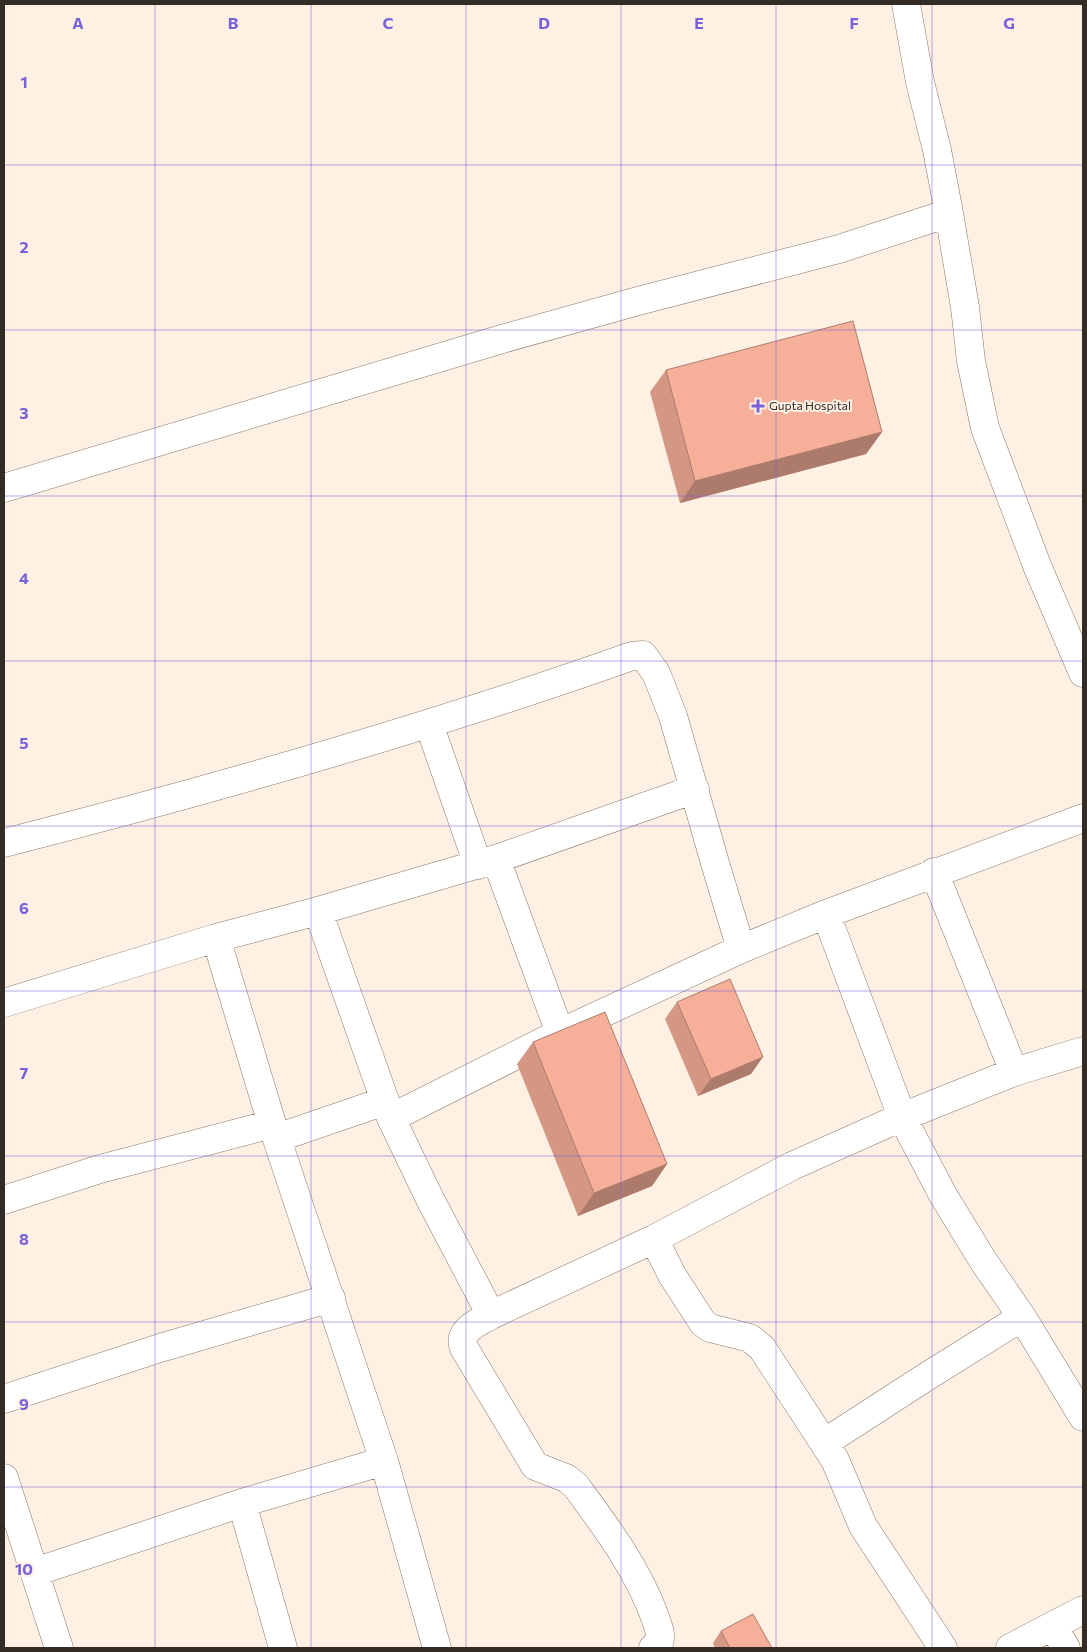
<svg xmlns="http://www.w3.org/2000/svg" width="1087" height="1652" viewBox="0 0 1087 1652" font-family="Commissioner,sans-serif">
  <rect width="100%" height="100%" fill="#fef0e3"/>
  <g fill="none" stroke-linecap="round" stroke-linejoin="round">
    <g stroke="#877869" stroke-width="29">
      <path id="minor" d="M906,4L920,82L937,150L949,213L965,307L971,361L985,428L1038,568L1083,673
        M4,488L502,339L638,301L839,249L949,213
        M429,724L478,865
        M4,843C215,789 426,729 632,656L643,655L656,673L673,716L715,863L741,949
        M496,859L695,789
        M934,872L1014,1072
        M318,911L391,1118L430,1199L491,1315L654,1239L792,1166L902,1117L1014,1072L1083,1051
        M826,914L902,1117L943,1195L984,1262L1022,1317L1083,1417
        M216,938L272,1124L384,1461L437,1648
        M4,1003L216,938L318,911L496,859L560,1033L741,949L826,914L1083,818
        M391,1118L560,1033
        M277,1138L385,1101
        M4,1200L100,1169L272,1124
        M654,1239L672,1275L703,1323L710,1328L750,1338L762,1348L835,1460L863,1526L943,1648
        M491,1315C478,1323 457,1330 464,1348L535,1466L566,1478L576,1486C606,1527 637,1568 655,1617C658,1626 662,1634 659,1643L653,1648
        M4,1399L160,1348L331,1298
        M824,1443L926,1377L1022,1317
        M4,1478L59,1648
        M242,1503L283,1648
        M35,1572L242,1503L384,1461
        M1053,1627L1066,1648
        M1010,1648L1083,1610"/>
    </g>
    <use href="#minor" stroke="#fff" stroke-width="28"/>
  </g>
  <path fill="#d49784" d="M666,370L882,432L866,454L680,503L650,392Z
    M677,1002L751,1074L698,1096L665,1019Z
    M533,1042L667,1164L652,1186L578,1216L517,1064Z
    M721,1631L772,1648H715L713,1643Z"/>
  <path fill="#ac7b6c" d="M882,432L866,454L680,503L695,481Z
    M763,1057L751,1074L698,1096L711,1079Z
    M667,1164L652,1186L578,1216L594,1193Z"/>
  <path fill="#f6b09a" stroke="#ac7b6c" d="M853,321L882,432L695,481L666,370Z
    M730,979L763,1057L711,1079L677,1002Z
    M605,1012L667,1164L594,1193L533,1042Z
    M753,1614L772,1648H730L721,1631Z"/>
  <path fill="none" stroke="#7862dc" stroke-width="1" stroke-opacity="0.55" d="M155,4V1648M311,4V1648M466,4V1648M621,4V1648M776,4V1648M932,4V1648M4,165H1083M4,330H1083M4,496H1083M4,661H1083M4,826H1083M4,991H1083M4,1156H1083M4,1322H1083M4,1487H1083"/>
  <path fill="#7862dc" stroke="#fef0e3" stroke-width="2" d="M755.5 398.5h5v5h5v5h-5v5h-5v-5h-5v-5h5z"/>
  <g text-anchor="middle" stroke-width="4" stroke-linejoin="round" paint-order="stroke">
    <g font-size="12" fill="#332c26" stroke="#fef0e3" text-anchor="start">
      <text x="769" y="410">Gupta Hospital</text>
    </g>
  </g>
  <g font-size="16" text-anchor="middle" font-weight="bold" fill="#7862dc" stroke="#fef0e3" stroke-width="4" stroke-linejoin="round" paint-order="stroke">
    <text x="78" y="29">A</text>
    <text x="233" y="29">B</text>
    <text x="388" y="29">C</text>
    <text x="544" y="29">D</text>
    <text x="699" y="29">E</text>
    <text x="854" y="29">F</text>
    <text x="1009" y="29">G</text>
    <text x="24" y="88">1</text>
    <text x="24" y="253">2</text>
    <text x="24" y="419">3</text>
    <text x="24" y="584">4</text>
    <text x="24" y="749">5</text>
    <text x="24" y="914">6</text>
    <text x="24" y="1079">7</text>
    <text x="24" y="1245">8</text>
    <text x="24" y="1410">9</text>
    <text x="24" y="1575">10</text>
  </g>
  <rect width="1087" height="1652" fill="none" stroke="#332c26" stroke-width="10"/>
</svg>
